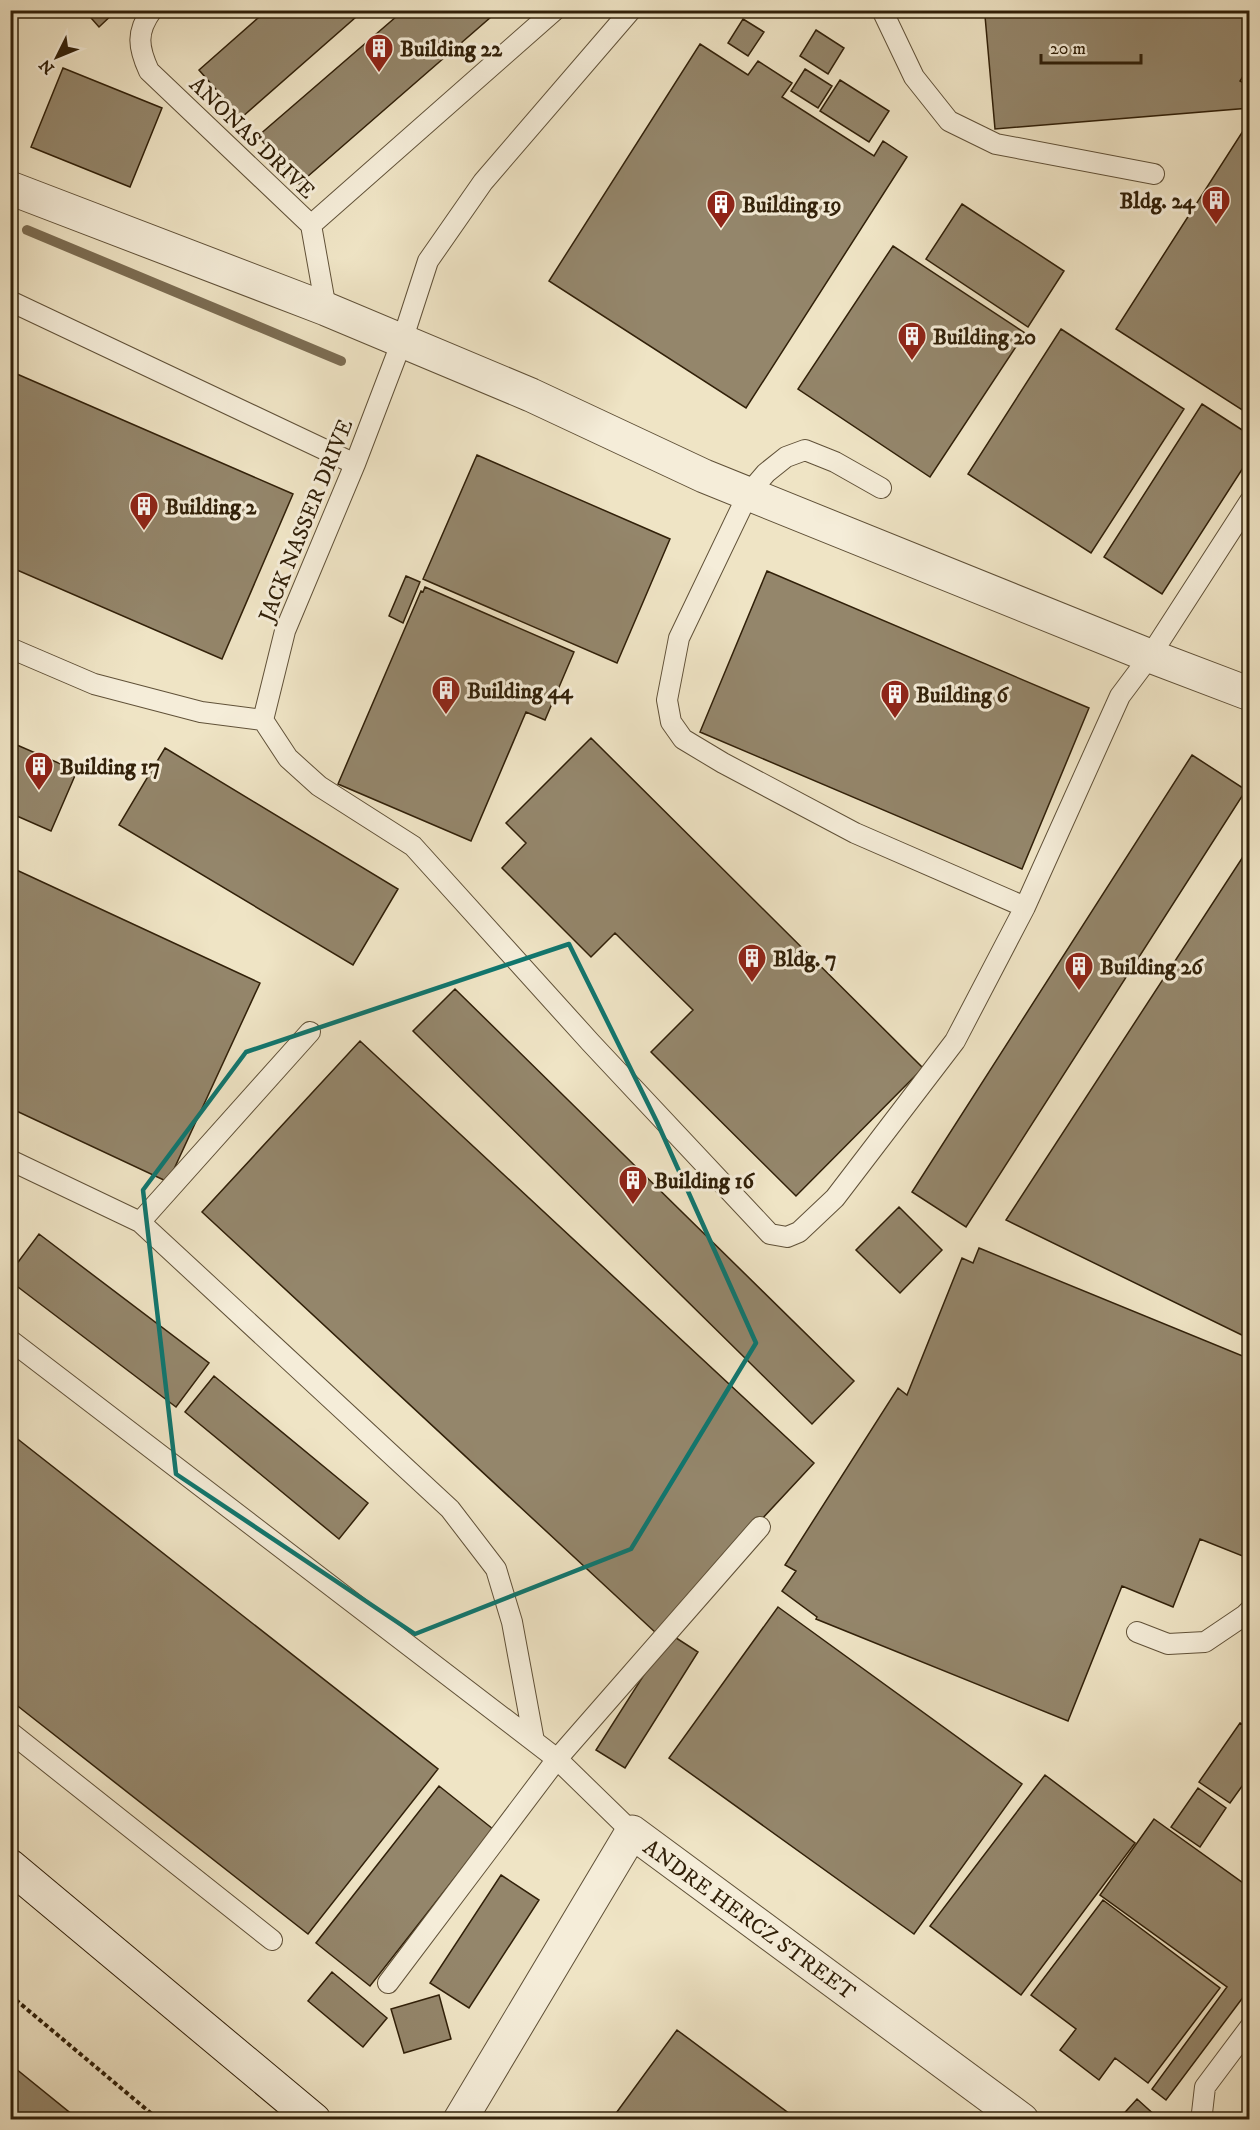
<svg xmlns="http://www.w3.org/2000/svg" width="1260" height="2130" viewBox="0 0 1260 2130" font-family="'IM FELL DW Pica',serif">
  <rect width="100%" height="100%" fill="#efe4c5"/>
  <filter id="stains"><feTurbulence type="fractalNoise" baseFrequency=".00333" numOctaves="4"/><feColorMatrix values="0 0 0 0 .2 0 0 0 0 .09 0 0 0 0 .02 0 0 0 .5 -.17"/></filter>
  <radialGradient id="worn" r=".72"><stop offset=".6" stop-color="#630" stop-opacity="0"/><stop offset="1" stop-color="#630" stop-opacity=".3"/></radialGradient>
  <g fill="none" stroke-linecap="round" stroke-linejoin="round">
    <path stroke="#7c6d53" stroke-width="10" d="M27,230L341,361"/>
  </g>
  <path fill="#94866b" stroke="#312009" stroke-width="1.5" d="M84,10H117L99,27Z
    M267,10H364L241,118L199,70Z
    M404,10H499L299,184L258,136Z
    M1056,10H1250V108L995,129L985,16Z
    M743,19L764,32L748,56L728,43Z
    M816,30L844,48L828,74L800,56Z
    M700,44L748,75L758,61L792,83L782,97L874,156L883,141L907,157L746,408L549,281Z
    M1250,66V87L1240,81Z
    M63,68L162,108L130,187L31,147Z
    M805,69L832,86L818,108L791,91Z
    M840,80L889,111L869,142L820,111Z
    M1250,120V415L1116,329Z
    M962,204L1064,271L1028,327L926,259Z
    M893,246L1025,333L930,477L798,389Z
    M1061,329L1184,409L1091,553L968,474Z
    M10,371L293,494L222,659L10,567Z
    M1202,404L1250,435V457L1162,594L1104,557Z
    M477,455L670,539L617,663L423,579Z
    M767,571L1089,708L1022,869L700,732Z
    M406,576L420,582L403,623L389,616Z
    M425,587L574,652L545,720L526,712L471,841L338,784L421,591L423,592Z
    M591,738L923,1068L796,1196L651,1052L693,1010L615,933L591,957L502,868L526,843L506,823Z
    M10,742L77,771L51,831L10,813Z
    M165,748L398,889L353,965L119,825Z
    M1192,755L1246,790L966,1227L912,1192Z
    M1250,846V1339L1006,1220Z
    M10,867L260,983L168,1182L10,1108Z
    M455,989L854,1381L812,1424L413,1031Z
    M360,1041L814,1463L656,1633L202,1212Z
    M899,1207L942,1250L900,1293L856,1250Z
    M39,1234L209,1363L176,1407L10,1281V1273Z
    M979,1248L1250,1359V1559L1200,1539L1173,1607L1122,1586L1068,1721L816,1619L817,1617L782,1591L796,1571L785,1565L898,1388L907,1395L962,1258L973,1263Z
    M214,1376L368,1503L339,1539L185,1412Z
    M10,1433L438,1769L308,1934L10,1700Z
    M778,1607L1022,1784L914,1934L669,1758Z
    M670,1634L698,1652L625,1768L596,1750Z
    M1240,1723L1250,1729V1775L1230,1803L1199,1782Z
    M1045,1775L1135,1843L1021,1995L930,1926Z
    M439,1786L493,1829L370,1986L316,1943Z
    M1198,1788L1226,1808L1200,1847L1171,1827Z
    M1154,1819L1250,1888V1988L1166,2100L1152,2089L1227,1987L1100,1895Z
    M501,1875L539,1900L469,2008L430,1983Z
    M1103,1900L1220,1988L1148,2083L1115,2058L1099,2080L1060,2050L1076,2029L1031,1995Z
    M332,1972L387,2018L363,2047L308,2001Z
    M439,1995L451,2039L404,2053L391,2009Z
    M677,2030L798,2120H611Z
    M10,2064L74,2116L71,2120H10Z
    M1137,2099L1158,2118L1156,2120H1118Z"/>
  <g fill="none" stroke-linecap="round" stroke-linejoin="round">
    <g stroke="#605138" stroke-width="22">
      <path id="lane" d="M152,10C136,32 138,47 149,71L311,225L326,309
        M882,10L914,77L949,121L996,144L1154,174
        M311,225L555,10
        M10,301L355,464
        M881,488L835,462L805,450L786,457L766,473L748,494L679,638L667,700L671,722L683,739L723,763L855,833L1025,907
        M10,648L94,684L201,712L263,720L288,758L319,786L413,846L591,1043L770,1234L787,1237L799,1232L835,1198L955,1041L1025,907L1120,696L1150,656L1250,501
        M263,720L285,631L355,464L402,341L428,261L483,182L631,10
        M10,1160L140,1222L450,1509L496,1569L512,1622L534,1741
        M140,1222L310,1032
        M10,1340L557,1759L632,1832
        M1137,1632L1168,1644L1205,1642L1245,1615L1250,1610
        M10,1732L272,1940
        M388,1983L557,1759L760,1527
        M1205,2120L1202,2113L1205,2087L1250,2027"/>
    </g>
    <g stroke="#605138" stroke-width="35">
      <path id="street" d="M10,188L326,309L531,395L704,476L1150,656L1250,694
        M460,2120L632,1832L1022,2120"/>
    </g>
    <g stroke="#312009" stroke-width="35">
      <path id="secondary" d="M10,1866L314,2120"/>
    </g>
    <path stroke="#312009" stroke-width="4" stroke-dasharray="4.5 3" stroke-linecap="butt" d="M10,1995L159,2120"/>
    <use href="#lane" stroke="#f5edd9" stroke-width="20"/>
    <use href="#street" stroke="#f5edd9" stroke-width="33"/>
    <use href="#secondary" stroke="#f5edd9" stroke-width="33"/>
  </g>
  <path fill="none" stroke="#0f766e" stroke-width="4.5" stroke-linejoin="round" d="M569,944L657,1122L756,1343L631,1549L415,1634L176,1474L143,1190L246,1052Z"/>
  <defs>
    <g id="building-pin" transform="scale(1.5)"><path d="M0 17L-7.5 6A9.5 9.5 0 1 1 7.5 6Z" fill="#8f2418" stroke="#f5edd9"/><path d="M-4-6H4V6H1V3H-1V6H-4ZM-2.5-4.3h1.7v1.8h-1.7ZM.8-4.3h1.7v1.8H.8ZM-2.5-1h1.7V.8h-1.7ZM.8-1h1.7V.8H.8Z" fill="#fff"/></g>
  </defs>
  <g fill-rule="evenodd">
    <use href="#building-pin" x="379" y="48"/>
    <use href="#building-pin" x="1216" y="200"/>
    <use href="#building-pin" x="721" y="204"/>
    <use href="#building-pin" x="912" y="336"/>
    <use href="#building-pin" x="144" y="506"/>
    <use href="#building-pin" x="446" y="690"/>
    <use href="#building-pin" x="895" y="694"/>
    <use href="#building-pin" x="39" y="766"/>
    <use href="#building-pin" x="752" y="958"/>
    <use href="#building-pin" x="1079" y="966"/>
    <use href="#building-pin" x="633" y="1180"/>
  </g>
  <g text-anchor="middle" stroke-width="6" stroke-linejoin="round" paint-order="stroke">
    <g font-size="22" font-weight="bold" fill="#312009" stroke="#f5edd9" text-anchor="start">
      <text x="400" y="56">Building 22</text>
      <text x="1195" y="208" text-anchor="end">Bldg. 24</text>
      <text x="742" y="212">Building 19</text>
      <text x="933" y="344">Building 20</text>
      <text x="165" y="514">Building 2</text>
      <text x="467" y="698">Building 44</text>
      <text x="916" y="702">Building 6</text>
      <text x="60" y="774">Building 17</text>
      <text x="773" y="966">Bldg. 7</text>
      <text x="1100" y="974">Building 26</text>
      <text x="654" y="1188">Building 16</text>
    </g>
    <g font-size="22" fill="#312009" stroke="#f5edd9">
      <text transform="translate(253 137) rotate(44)" y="8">ANONAS DRIVE</text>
      <text transform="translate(305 520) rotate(-68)" y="8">JACK NASSER DRIVE</text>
      <text transform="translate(750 1919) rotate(36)" y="8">ANDRE HERCZ STREET</text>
    </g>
  </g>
  <rect width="1260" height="2130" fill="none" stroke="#efe4c5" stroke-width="36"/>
  <rect x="12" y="12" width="1236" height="2106" fill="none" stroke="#312009" stroke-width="3"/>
  <rect x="18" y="18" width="1224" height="2094" fill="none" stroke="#312009" stroke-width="1.5"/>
  <g transform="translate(57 57) rotate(227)" stroke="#f5edd9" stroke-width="4.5" paint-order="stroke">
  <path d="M0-4.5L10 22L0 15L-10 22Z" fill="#312009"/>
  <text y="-9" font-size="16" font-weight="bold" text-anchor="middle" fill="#312009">N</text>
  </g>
  <path d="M1041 54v9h100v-9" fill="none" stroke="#312009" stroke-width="3"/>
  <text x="1050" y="54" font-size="18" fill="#312009" stroke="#f5edd9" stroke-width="4.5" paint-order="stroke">20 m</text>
  <rect width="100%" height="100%" filter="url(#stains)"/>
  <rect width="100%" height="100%" fill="url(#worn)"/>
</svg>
